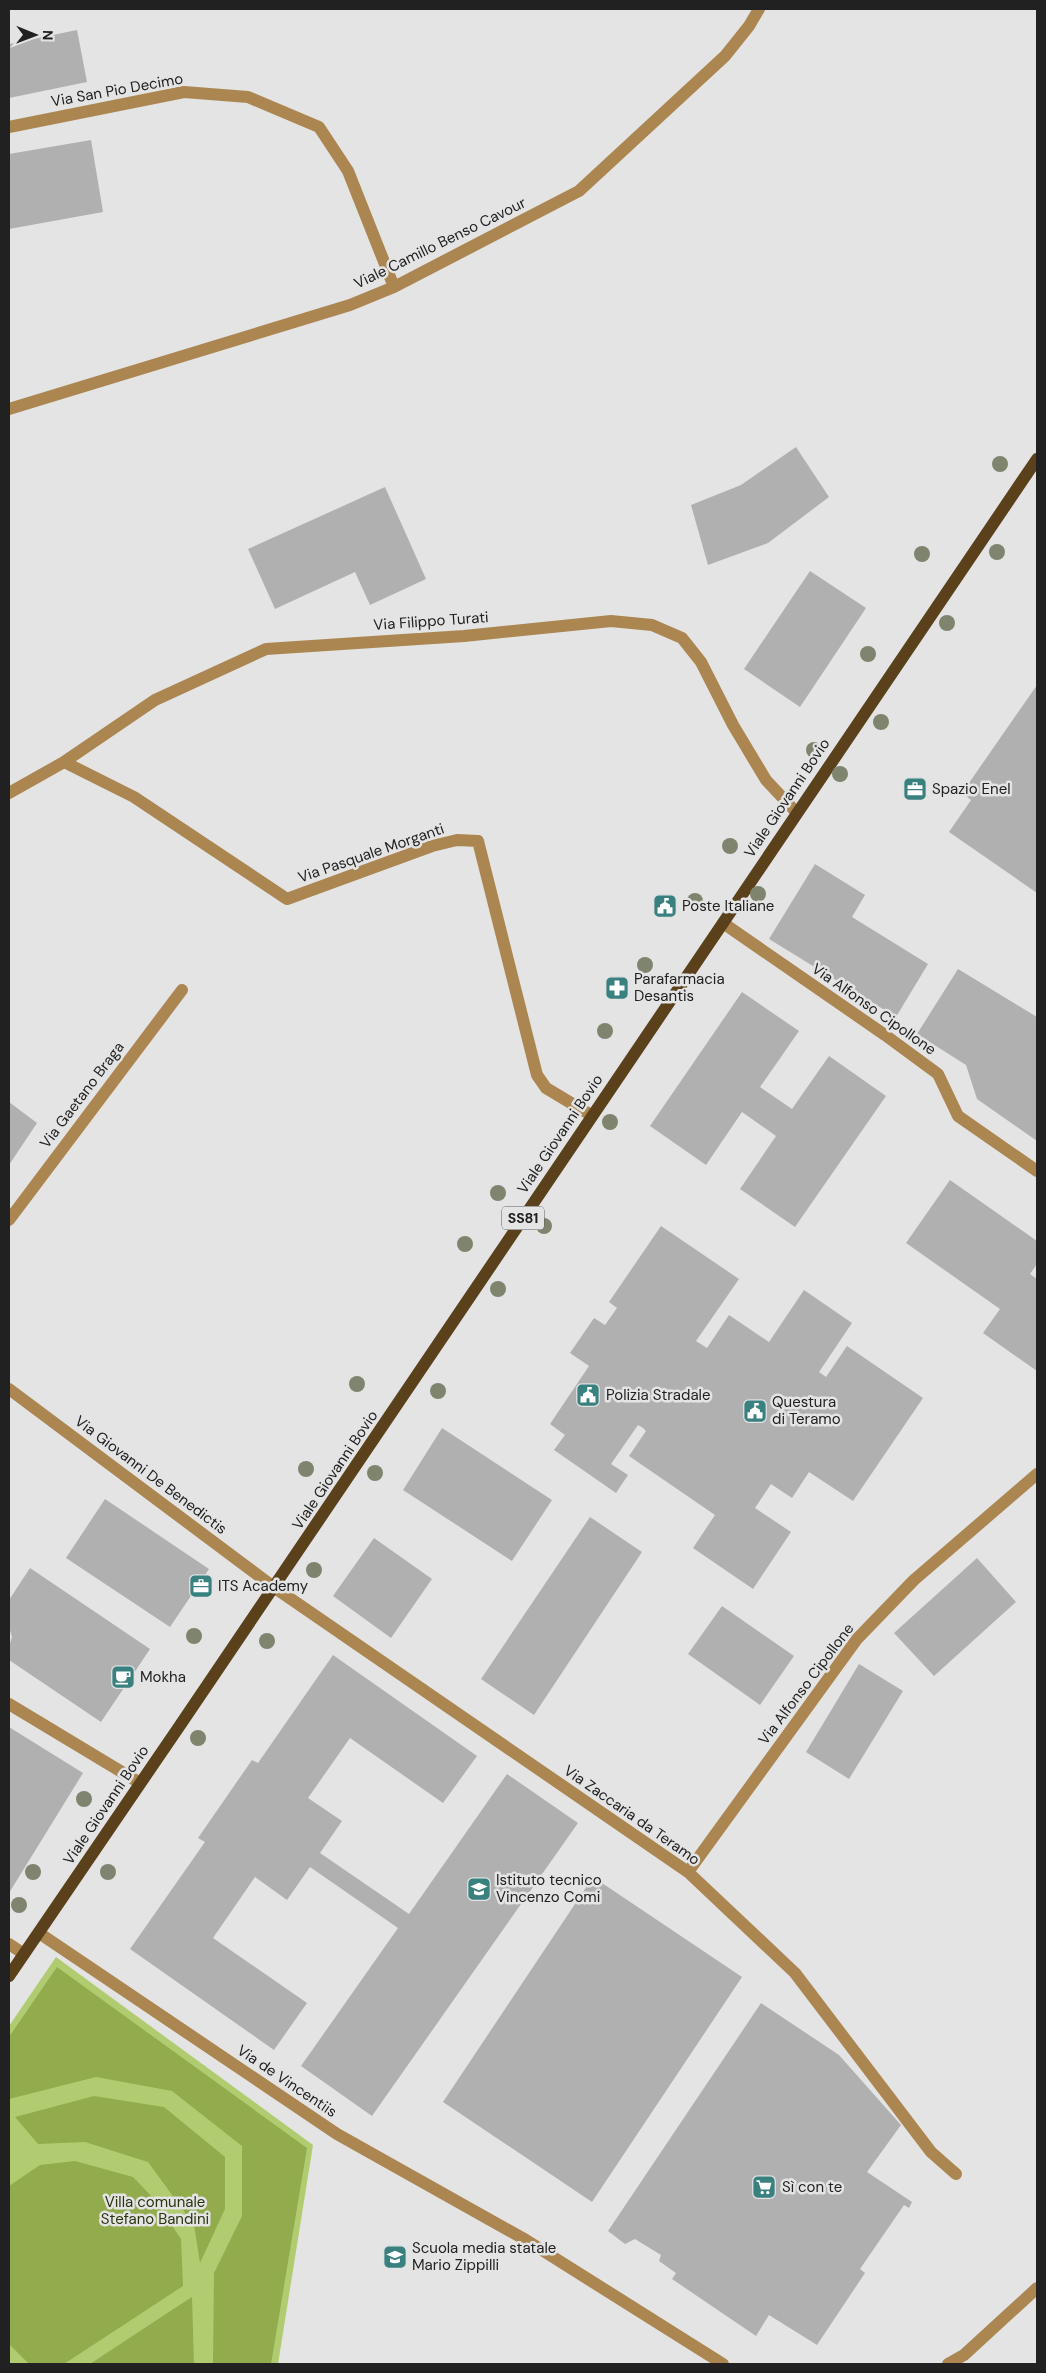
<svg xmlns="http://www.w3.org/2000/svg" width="1046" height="2373" viewBox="0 0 1046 2373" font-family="'DM Sans',sans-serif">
  <rect width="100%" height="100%" fill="#e4e4e5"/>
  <path fill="#b1cc70" d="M56,1957L313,2145L278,2364H9V2026Z"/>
  <path fill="#91ab4d" d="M57,1967L307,2148L271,2364H213L214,2273L242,2216V2146L172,2091L96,2077L9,2099V2037Z
    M94,2096L164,2107L225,2157V2209L200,2263L194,2225L148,2162L85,2142L38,2144L15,2117Z
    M75,2161L133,2177L154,2199L181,2239L183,2286L64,2364H29L10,2345L9,2347V2186L40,2165Z
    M192,2297L194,2364H90L178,2306Z"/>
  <path fill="#b1b0b1" d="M77,30L87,82L9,98V44Z
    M91,140L103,212L9,229V154Z
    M796,447L829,497L768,543L708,565L691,505L741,485Z
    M385,487L426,579L370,605L355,572L275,609L248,549Z
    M810,571L866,608L800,707L744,669Z
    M1037,685V893L949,832L971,800L962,793Z
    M815,864L865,895L852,917L928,964L896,1017L769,939Z
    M958,969L1037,1017V1141L977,1099L966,1065L917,1034Z
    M742,992L799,1031L760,1087L792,1109L829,1056L886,1096L795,1227L740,1189L776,1136L742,1112L706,1165L650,1126Z
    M9,1102L37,1123L9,1165Z
    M950,1180L1037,1241V1264L1030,1274L1037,1279V1371L983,1333L1000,1309L906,1243Z
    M661,1226L739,1279L696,1341L707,1348L729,1315L769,1342L804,1290L852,1323L819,1372L826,1377L847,1346L923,1398L853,1501L809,1472L792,1498L771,1484L755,1508L791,1532L753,1589L693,1548L715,1515L629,1456L646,1431L643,1428L638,1425L611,1464L628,1475L616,1493L554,1450L565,1435L550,1424L589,1366L570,1353L594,1318L605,1325L617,1308L609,1302Z
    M442,1428L552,1500L512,1561L403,1490Z
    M105,1499L209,1569L170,1627L66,1558Z
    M590,1517L642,1552L534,1715L481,1679Z
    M374,1538L432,1579L391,1638L333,1596Z
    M977,1558L1016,1602L934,1676L894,1633Z
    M30,1568L150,1649L101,1722L9,1660V1646L12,1637L9,1627V1600Z
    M722,1606L794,1656L760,1705L688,1654Z
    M333,1655L477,1756L443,1803L350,1738L308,1798L342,1821L320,1853L409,1914L507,1774L578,1823L372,2116L301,2066L398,1928L310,1867L287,1900L255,1877L213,1938L307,2003L274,2050L130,1949L205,1842L198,1838L252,1760L258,1763Z
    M859,1664L903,1691L849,1779L806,1752Z
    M9,1727L83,1773L9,1893Z
    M593,1877L742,1977L592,2202L443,2102Z
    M761,2003L839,2055L901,2125L867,2172L912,2202L909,2208L904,2205L860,2269L865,2273L817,2345L769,2315L756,2336L672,2279L676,2273L659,2261L661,2255L635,2239L625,2244L608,2231Z"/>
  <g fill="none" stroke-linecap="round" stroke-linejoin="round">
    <path stroke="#ab8651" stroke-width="12" d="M9,127L184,92L248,97L319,127L348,171L394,287
      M9,409L350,305L394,287L579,191L725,56L749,26L759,9
      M64,762L134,797L287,899L432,846L457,840L478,841L537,1075L546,1088L591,1115
      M9,793L64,762L155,700L266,649L464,636L611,621L652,625L682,638L701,662L733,725L766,780L796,812
      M723,923L885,1035L938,1074L958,1116L1037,1171
      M9,1220L182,990
      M9,1389L275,1588L688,1872L795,1973L931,2152L956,2174
      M9,1704L140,1783
      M688,1872L857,1639L914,1580L1037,1474
      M39,1933L337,2134L526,2240L723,2364
      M9,1944L24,1954
      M948,2364L964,2355L1037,2288"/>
    <path stroke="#5a411c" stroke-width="12" d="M9,1976C354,1472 693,964 1037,459"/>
  </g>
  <g fill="#7e846e">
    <circle cx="1000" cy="464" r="8"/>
    <circle cx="997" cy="552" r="8"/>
    <circle cx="922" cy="554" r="8"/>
    <circle cx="947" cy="623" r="8"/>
    <circle cx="868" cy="654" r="8"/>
    <circle cx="881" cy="722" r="8"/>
    <circle cx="814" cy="750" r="8"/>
    <circle cx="840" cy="774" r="8"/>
    <circle cx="730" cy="846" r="8"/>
    <circle cx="758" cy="894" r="8"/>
    <circle cx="695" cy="901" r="8"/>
    <circle cx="645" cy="965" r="8"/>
    <circle cx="605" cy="1031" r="8"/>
    <circle cx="610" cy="1122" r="8"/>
    <circle cx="498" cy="1193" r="8"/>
    <circle cx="544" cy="1226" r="8"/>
    <circle cx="465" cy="1244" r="8"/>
    <circle cx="498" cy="1289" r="8"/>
    <circle cx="357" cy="1384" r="8"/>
    <circle cx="438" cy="1391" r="8"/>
    <circle cx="306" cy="1469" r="8"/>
    <circle cx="375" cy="1473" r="8"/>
    <circle cx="314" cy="1570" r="8"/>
    <circle cx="194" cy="1636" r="8"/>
    <circle cx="267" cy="1641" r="8"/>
    <circle cx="198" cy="1738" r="8"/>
    <circle cx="84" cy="1799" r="8"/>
    <circle cx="33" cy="1872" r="8"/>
    <circle cx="108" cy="1872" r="8"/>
    <circle cx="19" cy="1905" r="8"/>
  </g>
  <defs>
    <g id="office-square" transform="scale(1.25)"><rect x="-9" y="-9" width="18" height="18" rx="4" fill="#39817f" stroke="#e4e4e5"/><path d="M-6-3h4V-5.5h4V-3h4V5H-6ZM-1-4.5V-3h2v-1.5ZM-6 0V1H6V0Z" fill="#fff"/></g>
    <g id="civic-square" transform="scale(1.25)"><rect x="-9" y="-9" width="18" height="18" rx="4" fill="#39817f" stroke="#e4e4e5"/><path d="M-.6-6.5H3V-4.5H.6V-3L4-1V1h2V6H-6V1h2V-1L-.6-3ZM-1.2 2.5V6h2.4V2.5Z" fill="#fff"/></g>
    <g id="pharmacy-square" transform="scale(1.25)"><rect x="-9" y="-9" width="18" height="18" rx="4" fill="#39817f" stroke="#e4e4e5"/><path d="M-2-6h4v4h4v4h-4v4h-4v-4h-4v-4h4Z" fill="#fff"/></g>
    <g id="cafe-square" transform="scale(1.25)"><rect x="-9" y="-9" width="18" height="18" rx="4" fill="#39817f" stroke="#e4e4e5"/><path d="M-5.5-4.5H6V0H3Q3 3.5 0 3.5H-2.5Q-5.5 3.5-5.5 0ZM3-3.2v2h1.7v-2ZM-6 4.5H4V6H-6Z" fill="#fff"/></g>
    <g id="school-square" transform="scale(1.25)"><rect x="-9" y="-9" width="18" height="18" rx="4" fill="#39817f" stroke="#e4e4e5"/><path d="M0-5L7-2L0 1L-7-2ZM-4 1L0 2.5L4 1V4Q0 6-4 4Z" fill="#fff"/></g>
    <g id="supermarket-square" transform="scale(1.25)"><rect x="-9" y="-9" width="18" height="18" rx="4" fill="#39817f" stroke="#e4e4e5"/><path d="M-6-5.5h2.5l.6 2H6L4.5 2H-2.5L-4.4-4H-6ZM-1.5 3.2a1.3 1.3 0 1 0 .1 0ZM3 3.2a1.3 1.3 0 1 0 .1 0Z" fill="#fff"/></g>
  </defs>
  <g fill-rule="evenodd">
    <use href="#office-square" x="915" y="789"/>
    <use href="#civic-square" x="665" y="906"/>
    <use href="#pharmacy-square" x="617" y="988"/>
    <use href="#civic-square" x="588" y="1395"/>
    <use href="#civic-square" x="755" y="1411"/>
    <use href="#office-square" x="201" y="1586"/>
    <use href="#cafe-square" x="123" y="1677"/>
    <use href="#school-square" x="479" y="1889"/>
    <use href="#supermarket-square" x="764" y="2187"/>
    <use href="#school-square" x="395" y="2257"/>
  </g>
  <g text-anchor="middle" stroke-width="5" stroke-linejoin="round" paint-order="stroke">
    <rect fill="#e4e4e5" stroke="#5c5c5c" stroke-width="1" x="502" y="1206.5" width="42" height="23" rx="4"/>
    <g font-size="14" font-weight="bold" fill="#212121">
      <text x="523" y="1223">SS81</text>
    </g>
    <g font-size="15" fill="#212121" stroke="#e4e4e5">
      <text transform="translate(117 90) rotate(-10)" y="5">Via San Pio Decimo</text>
      <text transform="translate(440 243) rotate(-26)" y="5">Viale Camillo Benso Cavour</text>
      <text transform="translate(431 621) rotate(-4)" y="5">Via Filippo Turati</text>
      <text transform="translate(787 798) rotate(-56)" y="5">Viale Giovanni Bovio</text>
      <text transform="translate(371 853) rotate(-19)" y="5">Via Pasquale Morganti</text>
      <text transform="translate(874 1009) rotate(35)" y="5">Via Alfonso Cipollone</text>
      <text transform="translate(82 1095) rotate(-53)" y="5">Via Gaetano Braga</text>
      <text transform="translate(560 1134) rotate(-56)" y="5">Viale Giovanni Bovio</text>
      <text transform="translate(335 1470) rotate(-56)" y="5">Viale Giovanni Bovio</text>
      <text transform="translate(151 1475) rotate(37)" y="5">Via Giovanni De Benedictis</text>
      <text transform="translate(806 1684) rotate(-53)" y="5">Via Alfonso Cipollone</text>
      <text transform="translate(106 1805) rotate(-56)" y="5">Viale Giovanni Bovio</text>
      <text transform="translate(632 1815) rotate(35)" y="5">Via Zaccaria da Teramo</text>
      <text transform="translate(287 2081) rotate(34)" y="5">Via de Vincentiis</text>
    </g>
    <g font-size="15" fill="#212121" stroke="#e4e4e5" text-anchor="start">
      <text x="932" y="794">Spazio Enel</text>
      <text x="682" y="911">Poste Italiane</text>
      <text x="634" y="984">Parafarmacia<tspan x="634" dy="17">Desantis</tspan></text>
      <text x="606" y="1400">Polizia Stradale</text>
      <text x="772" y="1407">Questura<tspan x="772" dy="17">di Teramo</tspan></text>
      <text x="218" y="1591">ITS Academy</text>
      <text x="140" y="1682">Mokha</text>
      <text x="496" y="1885">Istituto tecnico<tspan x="496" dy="17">Vincenzo Comi</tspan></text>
      <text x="782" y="2192">Sì con te</text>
      <text x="412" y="2253">Scuola media statale<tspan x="412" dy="17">Mario Zippilli</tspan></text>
    </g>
    <g font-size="15" fill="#2b350d" stroke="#e4e4e5">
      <text x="155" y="2207">Villa comunale<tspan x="155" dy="17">Stefano Bandini</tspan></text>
    </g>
  </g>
  <rect width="1046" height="2373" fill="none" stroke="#212121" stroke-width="20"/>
  <g transform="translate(35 35) rotate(91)" stroke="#e4e4e5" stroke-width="4" paint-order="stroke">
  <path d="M0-4L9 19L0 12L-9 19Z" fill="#212121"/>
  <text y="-8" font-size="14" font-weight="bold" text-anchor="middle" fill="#212121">N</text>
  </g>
</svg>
